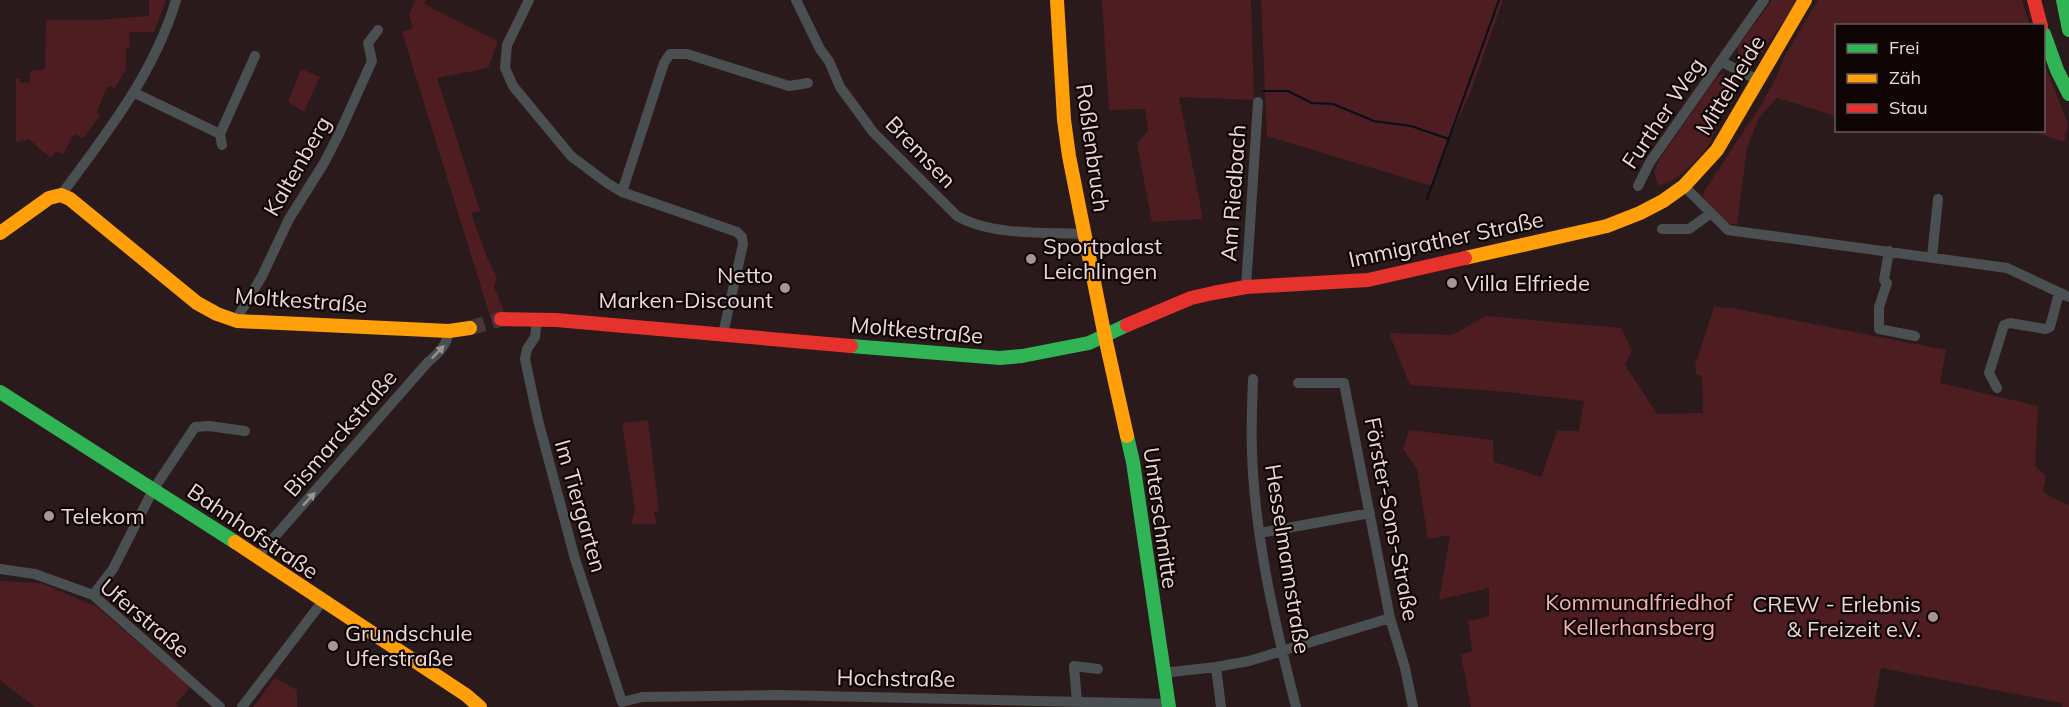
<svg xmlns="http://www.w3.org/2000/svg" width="2069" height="707" viewBox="0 0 2069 707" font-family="Mulish,sans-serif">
  <rect width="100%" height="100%" fill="#2a1a1b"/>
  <path fill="#4e1d21" d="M149,0H166L154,32H129L130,47L126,48V69L115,88L108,86L96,113L101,115L83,138L74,134L63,154L56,151L50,158L29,139L16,142V79L20,78L21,83H29L31,71L45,69L46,20H97L149,16Z
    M416,0H426L424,4L498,41L488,68L437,78L480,211L471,213L488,260L497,277L494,287L504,311L490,316L402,32L413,28L409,14Z
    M1102,0H1251L1254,100L1179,97L1203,219L1152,222L1137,144L1148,130L1145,109L1109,110Z
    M1261,0H1503L1471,91L1449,139L1432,186L1267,136Z
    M1772,0H1798L1757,60L1738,56V47Z
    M1818,0H2022L2030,25L1836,26V116L1777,98L1759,118L1747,148L1737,225L1725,222L1703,197L1704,191L1761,105L1776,78L1784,57Z
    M2044,63L2068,124L2064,142L2031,131L2044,130Z
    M301,69L320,77L304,112L288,102Z
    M1722,74C1730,75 1734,78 1740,84C1739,96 1727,105 1721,116C1716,125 1714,137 1708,146C1700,158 1673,186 1658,185L1654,172L1659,160L1717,77Z
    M1714,307L1732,308L1946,350L1940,383L2038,406L2035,465L2046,477L2043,491L2051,497L2069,505V707H2062V703L1881,668L1874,707H1471L1461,655L1472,651L1468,621L1489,616V588L1439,600L1450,535L1428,539L1417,469L1403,449L1409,430L1493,440L1494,462L1541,477L1557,431H1579L1584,401L1508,392L1410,385L1389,333L1452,335L1486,316L1621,328L1632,351L1625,365L1657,414L1703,413L1702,376L1696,374L1695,365Z
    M648,420L659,511L654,512L657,524H631L635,511L622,423Z
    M0,581L41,583L97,607L190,687L176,704L179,707H35L0,680Z
    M275,678L297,690V707H253Z"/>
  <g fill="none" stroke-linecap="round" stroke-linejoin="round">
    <path stroke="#04111a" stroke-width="2" d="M1263,91H1288L1312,103L1333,104L1374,121L1411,126L1449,139
      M1427,199L1499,0"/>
    <path stroke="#473637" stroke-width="15" stroke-dasharray="15 8" stroke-linecap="butt" d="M470,328L501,319"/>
    <path stroke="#4a4f52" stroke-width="10" d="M529,0L507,45L505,68L513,86L571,156L607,183L622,192L737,232L742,237L743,244L723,334
      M796,0L820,49L829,61L840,87L857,110L873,132L957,216C991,236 1046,232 1085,234
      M1722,62L1758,80
      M135,93L220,134
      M222,145L220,134L255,56
      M1638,186L1650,162L1764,0
      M1684,186L1728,230L2007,268L2069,297
      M622,192L664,63L670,54H687L789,86L808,83
      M61,195C106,134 154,74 176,0
      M1662,229H1689L1710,214
      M1889,251L1884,280L1887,283L1879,307V329L1915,336
      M1932,257L1938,199
      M1246,287L1258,102
      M537,319L535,337L527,349L525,359L538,420L575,559L622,702L642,697L780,695L1169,704
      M238,320L240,313L262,276L289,219L324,163L339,134L372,61L368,43L378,30
      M1253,379C1252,404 1251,428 1252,453C1255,539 1275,624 1296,707
      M1298,383H1344L1390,618L1405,668L1413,707
      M1997,388L1989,373L2004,325L2010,323L2045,329L2050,327L2059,293
      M1260,533L1370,513
      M256,558L428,362C439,353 447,345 449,331
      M0,569L35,574L93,595L220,707
      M93,595L113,569L153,490L195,427L209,426L245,431
      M1216,667L1221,707
      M1163,673L1216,667L1249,661L1390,618
      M1077,702L1074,666L1098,669
      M242,707L322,602"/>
    <path stroke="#30b455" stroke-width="14" d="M2063,0L2069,30
      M2044,34L2057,70L2069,94
      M851,346L1000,358L1022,356L1089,343L1127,325
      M0,392L235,542
      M1127,436L1133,462L1169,707"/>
    <path stroke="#ff9f0a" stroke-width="14" d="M1057,0L1064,120L1069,156L1105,337L1127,436
      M0,233L49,198L61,195L70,199L197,303L217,314L237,321L449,331L470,328
      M1465,258L1607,226L1640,213L1663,201L1684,186L1717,150L1805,0
      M235,542L466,695L480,707"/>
    <path stroke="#e5322d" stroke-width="14" d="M2034,0L2041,26
      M501,319L556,320L851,346
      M1127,325L1191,298L1213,293L1246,287L1368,280L1465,258"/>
  </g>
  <defs><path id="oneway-solid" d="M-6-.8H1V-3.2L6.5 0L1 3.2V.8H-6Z" transform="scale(1.5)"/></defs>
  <g fill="#9a9394">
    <use href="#oneway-solid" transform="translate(438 352) rotate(-46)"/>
    <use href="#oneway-solid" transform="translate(309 499) rotate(-47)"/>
  </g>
  <g fill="#a79595" stroke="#100505" stroke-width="2">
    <circle cx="1031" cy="259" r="6"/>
    <circle cx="1452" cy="283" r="6"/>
    <circle cx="785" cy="288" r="6"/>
    <circle cx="49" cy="516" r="6"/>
    <circle cx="1933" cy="617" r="6"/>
    <circle cx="333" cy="646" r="6"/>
  </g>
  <g text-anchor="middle" stroke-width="4.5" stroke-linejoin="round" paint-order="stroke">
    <g font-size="22" fill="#ebd7d7" stroke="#100505">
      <text transform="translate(1730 85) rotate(-59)" y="8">Mittelheide</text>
      <text transform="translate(1663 113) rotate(-56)" y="8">Further Weg</text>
      <text transform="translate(1093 148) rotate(82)" y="8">Roßlenbruch</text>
      <text transform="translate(921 152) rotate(46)" y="8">Bremsen</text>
      <text transform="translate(297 166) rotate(-60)" y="8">Kaltenberg</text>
      <text transform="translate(1233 193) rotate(-86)" y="8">Am Riedbach</text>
      <text transform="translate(1446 239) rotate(-12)" y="8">Immigrather Straße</text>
      <text transform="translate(301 300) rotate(4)" y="8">Moltkestraße</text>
      <text transform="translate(917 330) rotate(5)" y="8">Moltkestraße</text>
      <text transform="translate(340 433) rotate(-49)" y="8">Bismarckstraße</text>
      <text transform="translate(581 506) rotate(74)" y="8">Im Tiergarten</text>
      <text transform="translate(1161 518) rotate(82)" y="8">Unterschmitte</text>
      <text transform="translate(1392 519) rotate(79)" y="8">Förster-Sons-Straße</text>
      <text transform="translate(253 531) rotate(34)" y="8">Bahnhofstraße</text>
      <text transform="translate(1288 559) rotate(81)" y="8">Hesselmannstraße</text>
      <text transform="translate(145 618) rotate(40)" y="8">Uferstraße</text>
      <text transform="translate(896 678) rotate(1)" y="8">Hochstraße</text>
    </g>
    <g font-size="22" fill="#ebd7d7" stroke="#100505" text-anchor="start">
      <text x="1043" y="254">Sportpalast<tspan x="1043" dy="25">Leichlingen</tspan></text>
      <text x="773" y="283" text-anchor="end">Netto<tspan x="773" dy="25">Marken-Discount</tspan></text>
      <text x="1464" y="291">Villa Elfriede</text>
      <text x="61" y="524">Telekom</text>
      <text x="1921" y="612" text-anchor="end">CREW - Erlebnis<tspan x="1921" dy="25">&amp; Freizeit e.V.</tspan></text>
      <text x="345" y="641">Grundschule<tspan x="345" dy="25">Uferstraße</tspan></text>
    </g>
    <g font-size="22" fill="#f4b2b2" stroke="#100505">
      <text x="1639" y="610">Kommunalfriedhof<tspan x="1639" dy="25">Kellerhansberg</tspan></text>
    </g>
  </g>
  <rect x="1835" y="24" width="210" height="108" fill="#100505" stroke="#685959" stroke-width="1.5"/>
  <rect x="1847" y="44" width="30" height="9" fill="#30b455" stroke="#685959" stroke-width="1.5"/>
  <text x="1889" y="54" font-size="18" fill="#ebd7d7">Frei</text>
  <rect x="1847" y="74" width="30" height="9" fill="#ff9f0a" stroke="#685959" stroke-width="1.5"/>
  <text x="1889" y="84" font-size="18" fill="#ebd7d7">Zäh</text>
  <rect x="1847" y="104" width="30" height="9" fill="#e5322d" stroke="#685959" stroke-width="1.5"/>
  <text x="1889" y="114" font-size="18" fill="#ebd7d7">Stau</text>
</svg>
